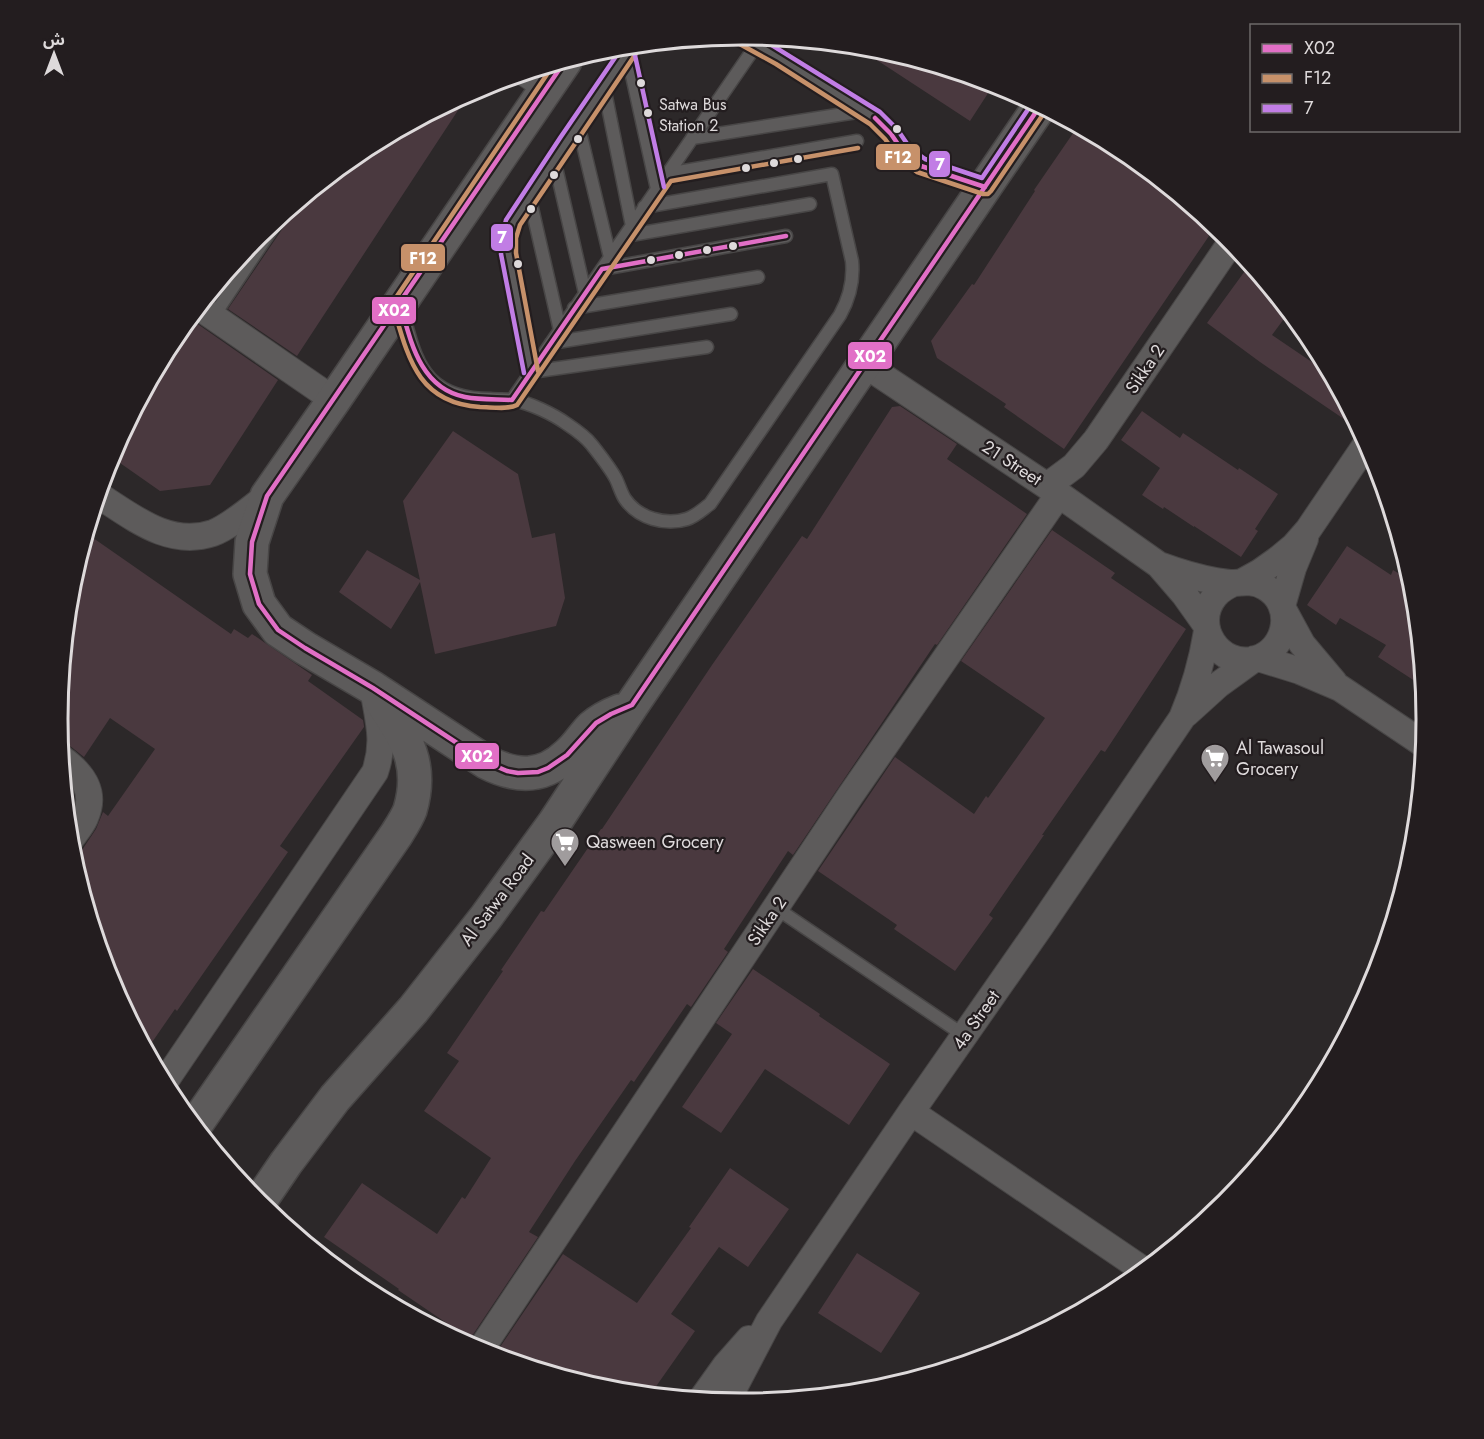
<svg xmlns="http://www.w3.org/2000/svg" width="1484" height="1439" viewBox="0 0 1484 1439" font-family="Jost,'Noto Sans Arabic',sans-serif">
  <rect width="100%" height="100%" fill="#2c2829"/>
  <path fill="#4a393f" d="M865,47L876,48L994,84L970,121L863,51Z
    M470,92L297,356L228,309L287,222L288,217L286,212L362,150Z
    M1078,126L1123,150L1215,226L1208,235L1209,236L1064,449L1004,407L1006,404L937,358L931,341L972,284L974,285L1035,191L1034,190Z
    M258,235L215,300L208,295L210,293Z
    M1250,264L1289,312L1272,335L1331,375L1360,430L1260,362L1207,323Z
    M189,318L278,380L210,485L160,491L110,456L173,339Z
    M900,406L957,444L947,459L1027,514L937,645L935,644L793,855L788,851L724,949L728,952L691,1007L687,1004L634,1082L631,1080L575,1161L529,1232L538,1237L470,1339L398,1290L399,1289L324,1237L362,1183L437,1234L462,1197L465,1199L491,1158L424,1111L459,1061L447,1053L503,971L501,970L541,911L544,912L601,829H602L712,665L802,536L807,539L892,407Z
    M1142,411L1180,438L1183,433L1238,470L1239,468L1278,494L1255,529L1258,531L1241,557L1194,526V527L1164,507L1163,509L1142,495L1160,468L1121,440Z
    M453,431L518,474L532,538L555,533L565,598L556,626L435,654L420,582L391,629L339,592L367,550L420,580L403,501Z
    M1052,530L1115,573L1111,578L1186,629L1105,752L1101,750L1042,835H1044L989,915L993,918L955,971L894,929L897,925L818,871L895,757L974,814L986,796L988,798L1045,718L961,661Z
    M86,533L231,634L234,629L248,638L252,634L312,675L308,681L363,720L364,726V727L280,846L288,852L177,1011L175,1009L146,1051L109,981L108,979L116,968L102,959L71,856L76,855L82,850L96,829L103,812L108,816L155,749L110,718L84,757L70,746L64,743L59,744L57,719L70,586Z
    M1347,546L1391,575L1393,570L1413,582L1424,687L1378,657L1386,645L1340,618L1336,625L1307,605Z
    M63,779L67,783L65,786L72,791L74,799L71,812L67,819Z
    M753,969L820,1014L819,1016L890,1064L849,1125L765,1069L721,1133L682,1107L732,1034L716,1023Z
    M730,1168L789,1209L748,1267L719,1247L671,1314L695,1331L650,1395L608,1391L494,1356L563,1254L637,1303L691,1228L689,1227Z
    M857,1253L920,1293L881,1353L818,1313Z"/>
  <g fill="none" stroke-linecap="round" stroke-linejoin="round">
    <g stroke="#484646" stroke-width="15">
      <path id="lane" d="M740,35C785,61 831,88 873,117C887,126 893,140 903,152C920,172 958,179 982,186
        M633,45L566,142L513,222L509,237L508,253L531,372L707,347
        M627,53L657,189
        M604,87L632,226
        M578,124L610,257
        M692,138L863,111
        M554,159L585,293
        M667,174L857,141
        M529,195L560,330
        M625,236L810,204
        M602,269L786,236
        M401,308C409,331 413,361 431,379C447,395 469,399 490,399C498,400 506,399 513,400C530,403 553,414 567,424C576,430 586,437 592,445C599,454 611,469 616,479C619,485 621,493 625,499C638,518 665,526 687,519C696,516 703,509 710,504L840,315C850,297 854,281 852,261L832,174L644,207
        M574,308L758,277
        M213,317L280,217
        M551,343L731,314
        M512,400L757,44
        M776,908L965,1036"/>
    </g>
    <g stroke="#484646" stroke-width="28">
      <path id="street" d="M525,73L547,88
        M199,307L334,400
        M864,364L1047,486L1159,565L1184,594L1206,625
        M1047,486L1074,466L1096,440L1232,241
        M98,495C133,517 169,548 213,533C231,526 251,508 267,496
        M1159,565C1178,572 1197,578 1216,581C1222,582 1229,583 1234,583C1245,582 1255,581 1265,587C1295,604 1288,649 1256,659C1219,669 1191,625 1215,596C1220,590 1227,586 1234,583
        M1242,582L1260,572L1277,560L1294,546L1308,530L1367,443
        M1282,606L1293,568L1305,539
        M1283,609L1302,644L1334,682
        M1258,658L1300,671L1340,688L1425,745
        M1186,714L1218,685L1254,659
        M61,758C82,773 97,791 85,818C81,827 74,834 69,842
        M164,1083L375,772C385,743 379,723 374,694
        M911,1112L1145,1271
        M479,1352L850,796L1059,494
        M701,1400L726,1365L749,1339
        M726,1403L769,1321L911,1112L1040,927L1182,718C1194,690 1202,662 1207,631"/>
    </g>
    <g stroke="#484646" stroke-width="36">
      <path id="secondary" d="M565,61L334,400L267,496L252,542L250,574L259,604L278,630L305,648L373,688L486,762C515,777 542,779 567,755C577,747 583,736 592,727C600,720 610,715 620,711
        M194,1127L396,835C401,827 407,818 410,810C424,763 405,737 380,699
        M258,1204L286,1163L335,1098L413,1010L486,917L555,822L632,705L1040,106"/>
    </g>
    <use href="#lane" stroke="#5d5b5b" stroke-width="12"/>
    <use href="#street" stroke="#5d5b5b" stroke-width="26"/>
    <use href="#secondary" stroke="#5d5b5b" stroke-width="33"/>
    <g stroke="#231d1f" stroke-width="9">
      <path id="bus-1" d="M565,61L267,496L252,542L250,574L259,604L278,630L305,648L373,688L486,762L507,771L518,773L538,772L548,768L567,755L596,723L611,714L632,705L1040,106
        M875,118L891,134L904,153L921,166L985,187
        M400,304C411,342 420,388 465,397C481,400 497,399 512,400L602,269L786,236"/>
    </g>
    <g stroke="#231d1f" stroke-width="9">
      <path id="bus-2" d="M736,42L776,64L870,124L885,139L899,158L917,172L983,194H988L991,191L1046,110
        M554,64L393,302V306C408,357 417,403 480,407C491,407 508,410 517,405L671,181L858,148
        M538,371L516,253V238L520,225L639,49"/>
    </g>
    <g stroke="#231d1f" stroke-width="9">
      <path id="bus-3" d="M757,36L880,112L897,129L910,148L925,159L982,178L1033,102
        M634,51L664,187
        M524,373L501,254L502,236L506,220L560,138L623,46"/>
    </g>
    <use href="#bus-1" stroke="#e16fc6" stroke-width="4.5"/>
    <use href="#bus-2" stroke="#c7916a" stroke-width="4.5"/>
    <use href="#bus-3" stroke="#c17de5" stroke-width="4.5"/>
  </g>
  <defs>
    <g id="supermarket-pin" transform="scale(1.5)"><path d="M0 17L-7.5 6A9.5 9.5 0 1 1 7.5 6Z" fill="#a09c9d" stroke="#231d1f"/><path d="M-6-5.5h2.5l.6 2H6L4.5 2H-2.5L-4.4-4H-6ZM-1.5 3.2a1.3 1.3 0 1 0 .1 0ZM3 3.2a1.3 1.3 0 1 0 .1 0Z" fill="#fff"/></g>
  </defs>
  <g fill-rule="evenodd">
    <use href="#supermarket-pin" x="1215" y="758"/>
    <use href="#supermarket-pin" x="565" y="842"/>
  </g>
  <g fill="#dedadb" stroke="#231d1f" stroke-width="2">
    <circle cx="641" cy="83" r="5"/>
    <circle cx="648" cy="113" r="5"/>
    <circle cx="897" cy="129" r="5"/>
    <circle cx="578" cy="139" r="5"/>
    <circle cx="798" cy="159" r="5"/>
    <circle cx="774" cy="163" r="5"/>
    <circle cx="746" cy="168" r="5"/>
    <circle cx="554" cy="175" r="5"/>
    <circle cx="531" cy="209" r="5"/>
    <circle cx="733" cy="246" r="5"/>
    <circle cx="707" cy="250" r="5"/>
    <circle cx="679" cy="255" r="5"/>
    <circle cx="651" cy="260" r="5"/>
    <circle cx="518" cy="264" r="5"/>
  </g>
  <g text-anchor="middle" stroke-width="4.5" stroke-linejoin="round" paint-order="stroke">
    <g font-size="16" fill="#dedadb" stroke="#231d1f" text-anchor="start">
      <text x="659" y="110">Satwa Bus<tspan x="659" dy="21">Station 2</tspan></text>
    </g>
    <g font-size="18" fill="#dedadb" stroke="#231d1f">
      <text transform="translate(1145 369) rotate(-56)" y="6">Sikka 2</text>
      <text transform="translate(1012 463) rotate(33)" y="6">21 Street</text>
      <text transform="translate(497 900) rotate(-53)" y="6">Al Satwa Road</text>
      <text transform="translate(767 921) rotate(-56)" y="6">Sikka 2</text>
      <text transform="translate(976 1020) rotate(-55)" y="6">4a Street</text>
    </g>
    <g font-size="18" fill="#dedadb" stroke="#231d1f" text-anchor="start">
      <text x="1236" y="754">Al Tawasoul<tspan x="1236" dy="21">Grocery</tspan></text>
      <text x="586" y="848">Qasween Grocery</text>
    </g>
  </g>
  <path d="M0 0H1484V1439H0ZM68 719a674 674 0 1 1 1348 0a674 674 0 1 1-1348 0Z" fill="#231d1f" fill-rule="evenodd"/>
  <path fill="none" stroke="#dedadb" stroke-width="3" d="M68 719a674 674 0 1 1 1348 0a674 674 0 1 1-1348 0Z"/>
  <g stroke="#231d1f" stroke-width="2">
    <rect x="875" y="143" width="46" height="28" rx="6" fill="#c7916a"/>
    <rect x="928" y="150" width="23" height="28" rx="6" fill="#c17de5"/>
    <rect x="490" y="223" width="24" height="29" rx="6" fill="#c17de5"/>
    <rect x="400" y="243" width="46" height="29" rx="6" fill="#c7916a"/>
    <rect x="371" y="296" width="46" height="29" rx="6" fill="#e16fc6"/>
    <rect x="847" y="341" width="46" height="29" rx="6" fill="#e16fc6"/>
    <rect x="454" y="742" width="46" height="28" rx="6" fill="#e16fc6"/>
  </g>
  <g font-size="16" text-anchor="middle" font-weight="bold" fill="#fff">
    <text x="898" y="163">F12</text>
    <text x="940" y="170">7</text>
    <text x="502" y="243">7</text>
    <text x="423" y="264">F12</text>
    <text x="394" y="316">X02</text>
    <text x="870" y="362">X02</text>
    <text x="477" y="762">X02</text>
  </g>
  <rect x="1250" y="24" width="210" height="108" fill="#231d1f" stroke="#6e696a" stroke-width="1.5"/>
  <rect x="1262" y="44" width="30" height="9" fill="#e16fc6" stroke="#6e696a" stroke-width="1.5"/>
  <text x="1304" y="54" font-size="18" fill="#dedadb">X02</text>
  <rect x="1262" y="74" width="30" height="9" fill="#c7916a" stroke="#6e696a" stroke-width="1.5"/>
  <text x="1304" y="84" font-size="18" fill="#dedadb">F12</text>
  <rect x="1262" y="104" width="30" height="9" fill="#c17de5" stroke="#6e696a" stroke-width="1.5"/>
  <text x="1304" y="114" font-size="18" fill="#dedadb">7</text>
  <g transform="translate(54 54)" stroke="#231d1f" stroke-width="4.5" paint-order="stroke">
  <path d="M0-4.5L10 22L0 15L-10 22Z" fill="#dedadb"/>
  <text y="-9" font-size="16" font-weight="bold" text-anchor="middle" fill="#dedadb">ش</text>
  </g>
</svg>
